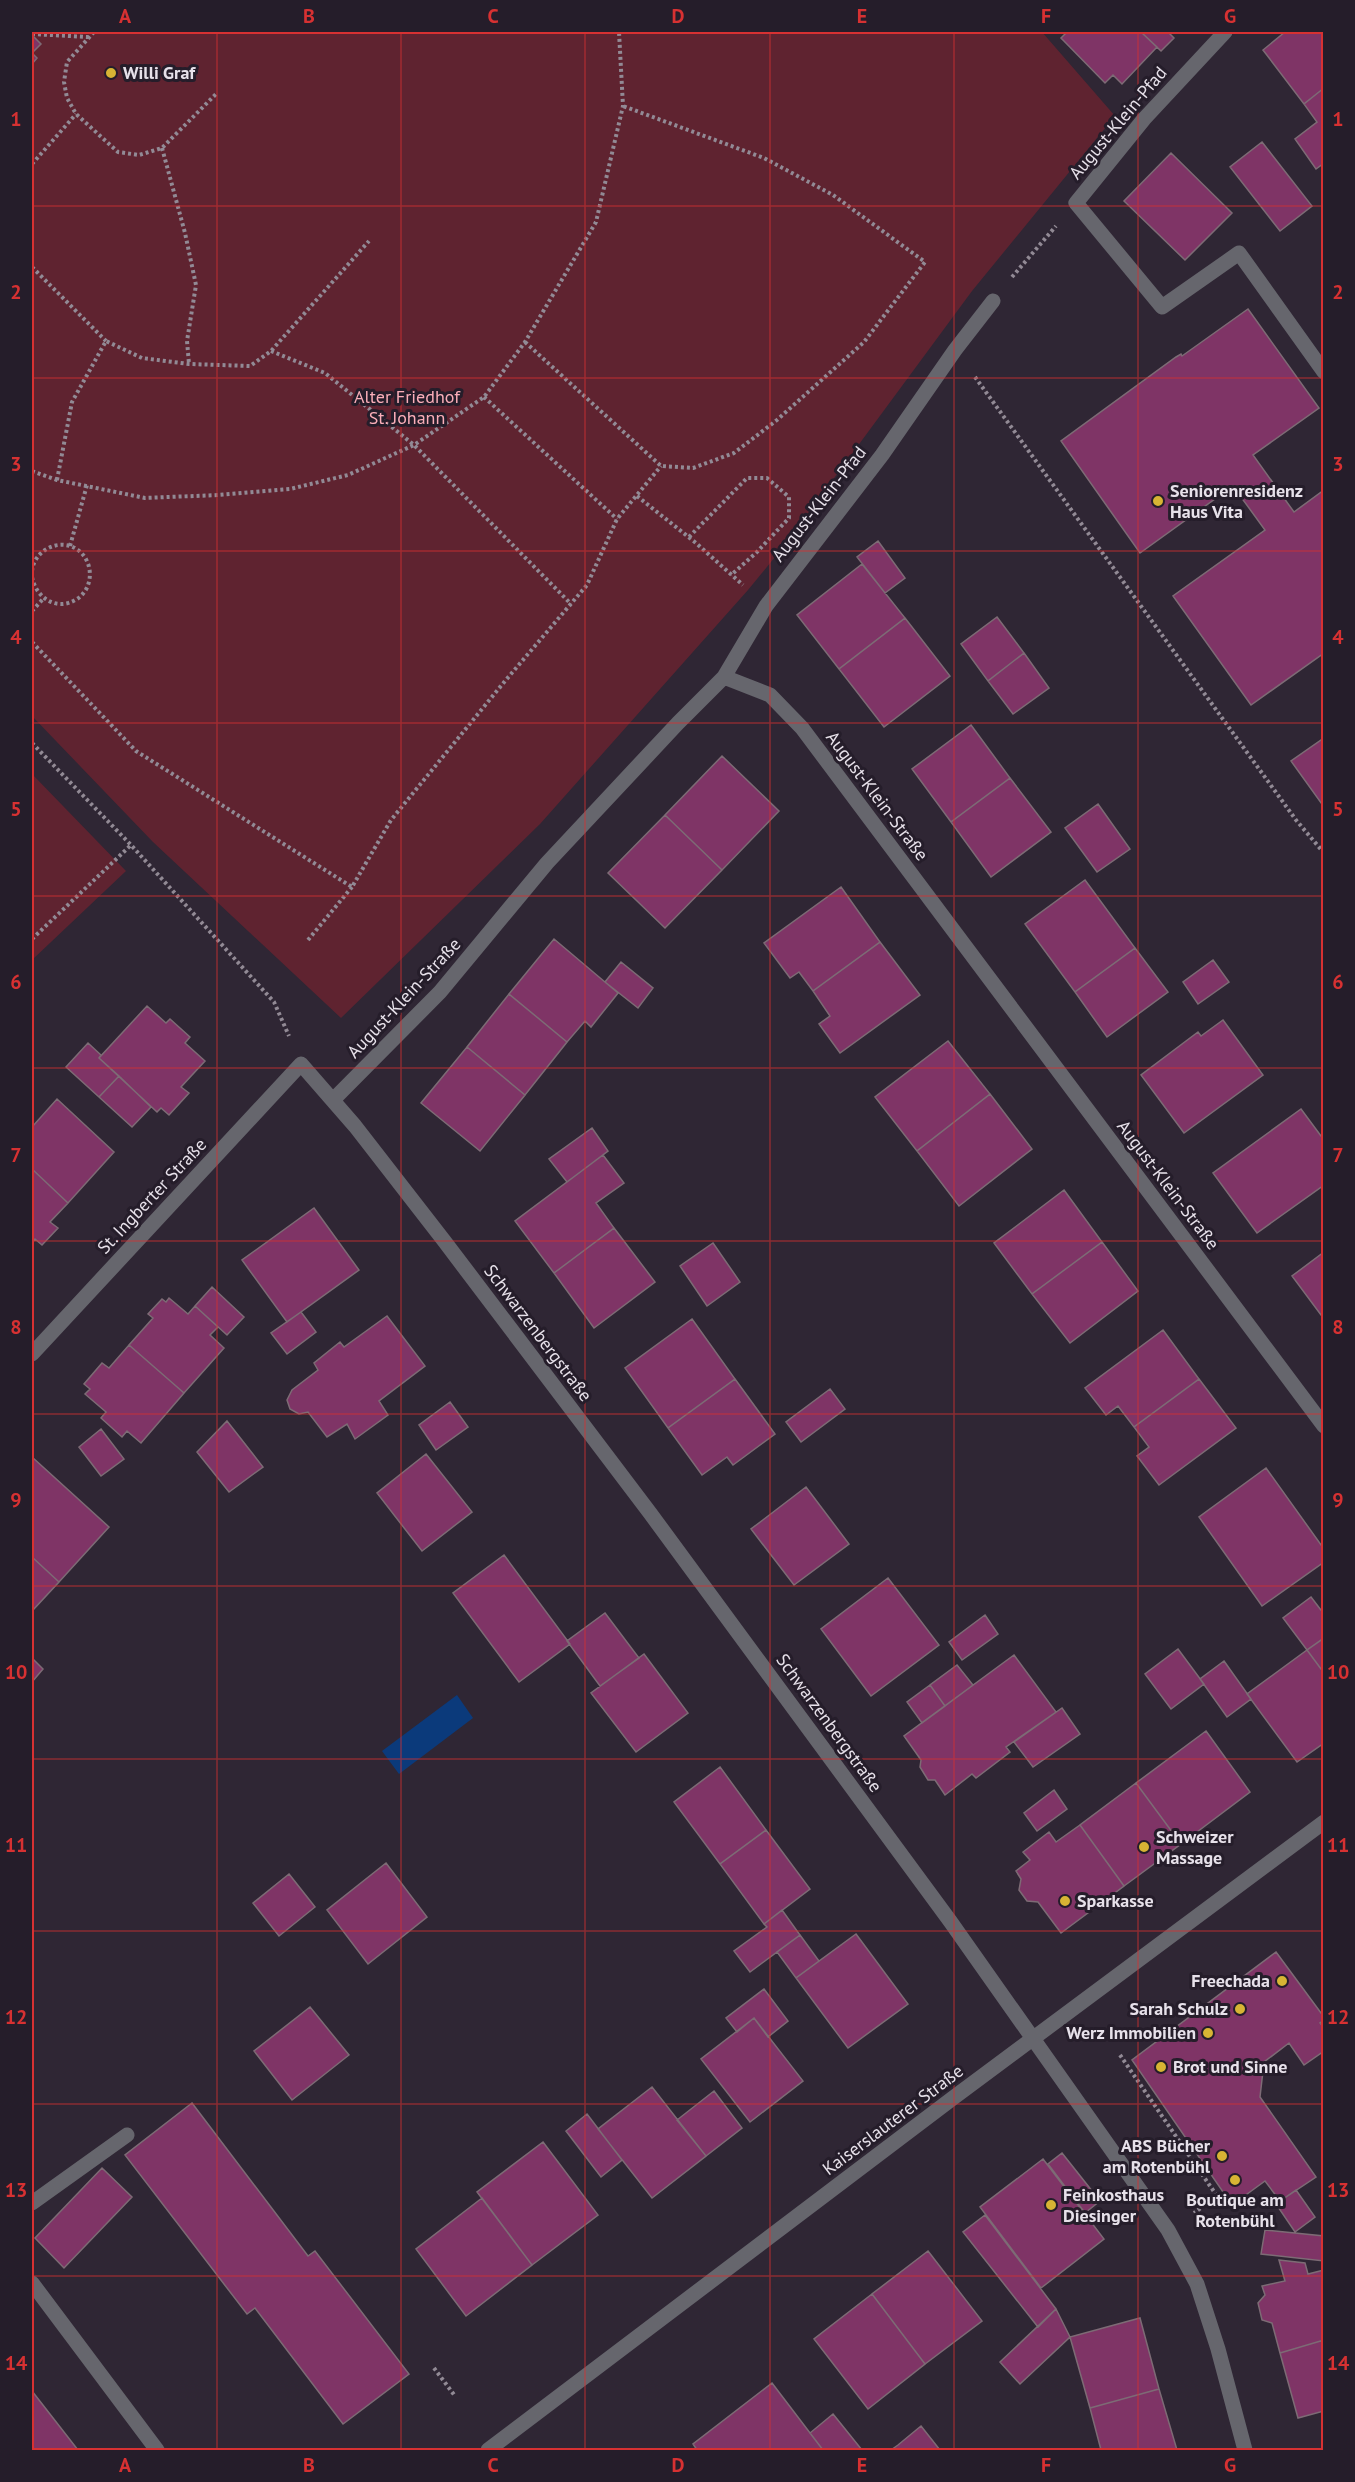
<svg xmlns="http://www.w3.org/2000/svg" width="1355" height="2482" viewBox="0 0 1355 2482" font-family="'PT Sans',sans-serif">
  <rect width="100%" height="100%" fill="#2f2634"/>
  <path fill="#5f2330" d="M32,32H1042L1115,116L972,291L784,546L748,590L540,824L341,1018L153,842L32,716Z
    M32,774L126,871L32,960Z"/>
  <path fill="#0b3a7b" d="M457,1695L473,1718L399,1774L382,1751Z"/>
  <path fill="#7f3466" stroke="#7d6b75" stroke-width="1.5" d="M1067,32H1141L1157,47L1122,84L1113,75L1105,83L1061,38Z
    M1141,32H1168L1174,38L1161,51Z
    M1285,32H1324V88L1304,104L1263,50Z
    M32,35L41,44L32,53L37,58L32,64Z
    M1324,88V163L1316,169L1295,139L1317,122L1304,104Z
    M1262,142L1312,206L1280,231L1230,167Z
    M1171,153L1232,213L1185,260L1124,201Z
    M1248,309L1319,408L1253,455L1294,512L1324,490V653L1251,705L1173,596L1265,530L1233,486L1140,553L1061,441L1176,357L1181,354L1182,356Z
    M878,541L905,578L885,593L857,557Z
    M862,564L905,618L839,669L797,615Z
    M997,617L1024,653L988,681L961,644Z
    M905,618L950,676L884,727L839,669Z
    M1024,653L1049,688L1013,714L988,681Z
    M971,725L1010,778L951,822L912,769Z
    M1324,738V807L1291,761Z
    M722,756L779,811L722,870L665,815Z
    M1010,778L1051,832L991,877L951,822Z
    M1098,804L1130,849L1097,872L1065,828Z
    M665,815L722,870L665,928L608,873Z
    M1085,880L1135,948L1075,992L1025,924Z
    M841,887L880,942L813,991L799,972L790,978L764,943Z
    M554,939L618,993L591,1027L585,1021L567,1042L509,994Z
    M880,942L920,995L840,1053L819,1024L830,1016L813,991Z
    M1135,948L1168,992L1107,1037L1075,992Z
    M1213,960L1229,982L1198,1004L1183,982Z
    M621,962L653,988L638,1008L605,982Z
    M509,994L567,1042L525,1095L467,1047Z
    M147,1006L166,1023L170,1019L190,1037L185,1043L205,1061L181,1087L189,1093L169,1115L161,1108L157,1112L99,1058Z
    M1223,1020L1263,1075L1184,1133L1141,1075L1198,1032L1201,1036Z
    M948,1041L990,1094L917,1151L875,1097Z
    M88,1043L101,1055L99,1058L119,1076L99,1097L66,1067Z
    M467,1047L525,1095L480,1151L421,1103Z
    M119,1076L151,1107L132,1127L99,1097Z
    M990,1094L1032,1149L959,1206L917,1151Z
    M57,1099L114,1152L68,1203L32,1169V1127Z
    M1301,1109L1324,1140V1185L1257,1233L1213,1173Z
    M592,1128L608,1151L567,1182L549,1159Z
    M603,1155L624,1183L596,1203L614,1228L554,1273L515,1221Z
    M32,1169L68,1203L50,1222L58,1228L42,1245L35,1239L32,1243Z
    M1064,1190L1102,1242L1032,1294L994,1243Z
    M314,1208L359,1270L287,1322L242,1260Z
    M614,1228L655,1282L594,1328L554,1273Z
    M1102,1242L1138,1291L1070,1343L1032,1294Z
    M713,1243L740,1282L707,1306L680,1266Z
    M1324,1252V1319L1292,1276Z
    M212,1287L244,1317L227,1335L195,1306Z
    M169,1298L188,1314L195,1306L218,1327L210,1335L224,1348L184,1393L129,1345L153,1318L148,1314L162,1299L166,1302Z
    M301,1312L316,1332L287,1354L271,1333Z
    M387,1316L425,1366L379,1401L388,1415L355,1439L347,1424L327,1437L308,1412L299,1414L290,1409L287,1400L292,1390L318,1370L314,1363L340,1342L344,1347Z
    M692,1319L735,1379L668,1428L625,1368Z
    M1163,1330L1199,1379L1134,1427L1118,1406L1106,1415L1085,1388Z
    M129,1345L184,1393L141,1443L127,1431L122,1437L101,1418L106,1412L85,1394L90,1389L84,1384L102,1363L109,1368Z
    M735,1379L775,1434L733,1465L727,1457L702,1475L668,1428Z
    M1199,1379L1236,1428L1159,1485L1137,1456L1149,1447L1134,1427Z
    M830,1389L845,1409L801,1442L786,1422Z
    M450,1402L468,1427L436,1450L419,1425Z
    M227,1421L263,1467L229,1492L197,1452Z
    M101,1429L124,1459L101,1476L79,1447Z
    M426,1454L472,1512L422,1551L377,1493Z
    M32,1457L109,1527L59,1582L32,1557Z
    M1266,1468L1324,1549V1562L1262,1606L1199,1517Z
    M806,1487L849,1544L794,1585L751,1529Z
    M504,1555L570,1644L519,1682L453,1593Z
    M32,1557L59,1582L32,1611Z
    M888,1578L939,1645L871,1696L821,1629Z
    M1311,1597L1324,1614V1638L1307,1650L1283,1618Z
    M605,1613L639,1658L600,1686L567,1641Z
    M985,1615L998,1634L962,1660L949,1642Z
    M1324,1638V1673L1307,1650Z
    M1178,1649L1204,1684L1171,1709L1145,1674Z
    M1307,1650L1324,1673V1743L1297,1762L1247,1694Z
    M644,1654L688,1713L636,1752L591,1693Z
    M1014,1655L1056,1712L1006,1747L1010,1752L976,1778L972,1774L945,1795L935,1780H928L920,1767L921,1760L904,1736Z
    M32,1658L43,1669L32,1682Z
    M1224,1661L1251,1699L1227,1717L1200,1679Z
    M957,1665L973,1685L945,1706L930,1685Z
    M930,1685L945,1706L922,1723L907,1702Z
    M1062,1708L1080,1734L1033,1767L1014,1742Z
    M1206,1731L1250,1792L1181,1844L1136,1783Z
    M720,1767L766,1830L720,1864L674,1802Z
    M1136,1783L1181,1844L1124,1886L1080,1825Z
    M1054,1790L1067,1809L1037,1831L1024,1813Z
    M1080,1825L1124,1886L1061,1933L1038,1902L1027,1901L1019,1890L1021,1879L1016,1871L1030,1860L1023,1852L1049,1832L1056,1842Z
    M766,1830L810,1889L764,1924L720,1864Z
    M386,1863L427,1917L368,1964L327,1910Z
    M289,1874L315,1907L279,1936L253,1903Z
    M782,1910L800,1935L750,1972L734,1951L767,1927L764,1924Z
    M856,1934L908,2004L848,2048L796,1978Z
    M800,1935L819,1961L796,1978L777,1952Z
    M1276,1952L1324,2017V2020L1320,2023L1324,2028V2051L1304,2065L1289,2043L1264,2062L1260,2097L1316,2177L1280,2201L1265,2181L1232,2205L1132,2060Z
    M764,1989L788,2021L768,2037L754,2018L737,2032L726,2018Z
    M310,2007L349,2055L292,2100L254,2051Z
    M754,2018L803,2081L750,2122L701,2059Z
    M652,2087L706,2156L652,2198L598,2129Z
    M714,2091L742,2128L706,2156L677,2120Z
    M192,2103L308,2256L315,2251L409,2374L343,2424L255,2308L247,2314L125,2155Z
    M587,2114L622,2160L601,2177L566,2131Z
    M543,2142L598,2215L532,2265L477,2192Z
    M1062,2153L1100,2201L1085,2213L1048,2164Z
    M1043,2159L1104,2239L1041,2288L980,2207Z
    M102,2168L132,2197L64,2268L35,2238Z
    M1296,2190L1315,2217L1295,2232L1276,2204Z
    M482,2198L532,2265L466,2316L416,2249Z
    M985,2215L1056,2309L1038,2327L963,2232Z
    M1265,2230L1324,2236V2261L1261,2254Z
    M928,2251L982,2321L925,2364L872,2294Z
    M1279,2260L1305,2263L1308,2274L1324,2270V2340L1280,2353L1272,2323L1262,2320L1258,2303L1265,2295L1262,2286L1285,2281Z
    M872,2294L925,2364L868,2409L814,2339Z
    M1056,2309L1070,2337L1020,2384L1000,2362Z
    M1140,2318L1159,2389L1090,2408L1070,2337Z
    M1324,2340V2411L1298,2418L1280,2353Z
    M772,2383L823,2450H697L693,2444Z
    M1159,2389L1177,2450H1101L1090,2408Z
    M32,2391L78,2450H32Z
    M833,2414L862,2450H823L810,2433Z
    M921,2426L940,2450H891L898,2445Z"/>
  <g fill="none" stroke-linecap="round" stroke-linejoin="round">
    <path stroke="#928a95" stroke-width="4" stroke-dasharray="3 3" stroke-linecap="butt" d="M94,32L67,62L64,82L67,98L76,114L118,152L139,155L162,148L217,93
      M32,34L88,37
      M162,148L185,233L196,285L187,341L189,364
      M32,164L76,114
      M32,267L106,341
      M1012,277L1056,226
      M525,342L661,466L693,468L734,453L777,420L864,342L925,262L833,195L764,158L623,106
      M271,351L325,373L414,445L571,604
      M975,377L1296,820L1324,853
      M484,397L617,519
      M32,471L57,480L145,498L218,495L290,489L348,475L414,445L484,397L525,342L596,222L623,106L619,32
      M57,480L72,402L106,341L142,358L189,364L250,366L271,351L369,241
      M637,496L696,543L743,585
      M689,537L747,478H767L789,497V518L756,553L731,575
      M70,546L87,485
      M32,571C34,550 60,537 78,550C94,562 94,588 77,599C57,612 36,598 32,577
      M32,611L43,599
      M32,642L136,751L352,887L391,820L505,681L587,585L617,519L661,466
      M32,743L131,845L274,1002L289,1036
      M32,939L131,845
      M308,940L352,887
      M1120,2055L1217,2196L1194,2213
      M434,2368L455,2396"/>
    <path stroke="#66666d" stroke-width="15" d="M1225,32L1144,119L1076,203L1162,307L1239,253L1324,372
      M724,677L770,695L802,728L1324,1426
      M333,1100L440,992L547,863L678,723L724,677L766,606L882,455L955,350L993,301
      M32,1354L301,1064L355,1126L445,1242L650,1513L950,1921L1168,2230L1197,2284L1218,2349L1245,2450
      M32,2203L127,2135
      M32,2283L157,2450
      M488,2450L953,2098L1324,1822"/>
  </g>
  <path fill="none" stroke="#d73132" stroke-width="1.5" stroke-opacity="0.55" d="M217,32V2450M401,32V2450M585,32V2450M770,32V2450M954,32V2450M1138,32V2450M32,206H1324M32,378H1324M32,551H1324M32,723H1324M32,896H1324M32,1068H1324M32,1241H1324M32,1414H1324M32,1586H1324M32,1759H1324M32,1931H1324M32,2104H1324M32,2276H1324"/>
  <g fill="#d7b434" stroke="#251d2a" stroke-width="2">
    <circle cx="111" cy="73" r="6"/>
    <circle cx="1158" cy="501" r="6"/>
    <circle cx="1144" cy="1847" r="6"/>
    <circle cx="1065" cy="1901" r="6"/>
    <circle cx="1282" cy="1981" r="6"/>
    <circle cx="1240" cy="2009" r="6"/>
    <circle cx="1208" cy="2033" r="6"/>
    <circle cx="1161" cy="2067" r="6"/>
    <circle cx="1222" cy="2156" r="6"/>
    <circle cx="1235" cy="2180" r="6"/>
    <circle cx="1051" cy="2205" r="6"/>
  </g>
  <g text-anchor="middle" stroke-width="6" stroke-linejoin="round" paint-order="stroke">
    <g font-size="18" font-weight="bold" fill="#e7e1ea" stroke="#251d2a" text-anchor="start">
      <text x="123" y="79">Willi Graf</text>
      <text x="1170" y="497">Seniorenresidenz<tspan x="1170" dy="21">Haus Vita</tspan></text>
      <text x="1156" y="1843">Schweizer<tspan x="1156" dy="21">Massage</tspan></text>
      <text x="1077" y="1907">Sparkasse</text>
      <text x="1270" y="1987" text-anchor="end">Freechada</text>
      <text x="1228" y="2015" text-anchor="end">Sarah Schulz</text>
      <text x="1196" y="2039" text-anchor="end">Werz Immobilien</text>
      <text x="1173" y="2073">Brot und Sinne</text>
      <text x="1210" y="2152" text-anchor="end">ABS Bücher<tspan x="1210" dy="21">am Rotenbühl</tspan></text>
      <text x="1063" y="2201">Feinkosthaus<tspan x="1063" dy="21">Diesinger</tspan></text>
      <text x="1235" y="2206" text-anchor="middle">Boutique am<tspan x="1235" dy="21">Rotenbühl</tspan></text>
    </g>
    <g font-size="18" fill="#e7e1ea" stroke="#251d2a">
      <text transform="translate(1118 123) rotate(-50)" y="6">August-Klein-Pfad</text>
      <text transform="translate(819 504) rotate(-52)" y="6">August-Klein-Pfad</text>
      <text transform="translate(877 796) rotate(53)" y="6">August-Klein-Straße</text>
      <text transform="translate(404 998) rotate(-47)" y="6">August-Klein-Straße</text>
      <text transform="translate(1168 1185) rotate(53)" y="6">August-Klein-Straße</text>
      <text transform="translate(152 1196) rotate(-47)" y="6">St. Ingberter Straße</text>
      <text transform="translate(538 1333) rotate(53)" y="6">Schwarzenbergstraße</text>
      <text transform="translate(829 1723) rotate(54)" y="6">Schwarzenbergstraße</text>
      <text transform="translate(893 2120) rotate(-37)" y="6">Kaiserslauterer Straße</text>
    </g>
    <g font-size="18" fill="#fbaeb9" stroke="#251d2a">
      <text x="407" y="403">Alter Friedhof<tspan x="407" dy="21">St. Johann</tspan></text>
    </g>
  </g>
  <rect width="1355" height="2482" fill="none" stroke="#251d2a" stroke-width="66"/>
  <rect x="33" y="33" width="1289" height="2416" fill="none" stroke="#d73132" stroke-width="2"/>
  <g font-size="20" text-anchor="middle" font-weight="bold" fill="#d73132">
    <text x="125" y="23">A</text>
    <text x="309" y="23">B</text>
    <text x="493" y="23">C</text>
    <text x="678" y="23">D</text>
    <text x="862" y="23">E</text>
    <text x="1046" y="23">F</text>
    <text x="1230" y="23">G</text>
    <text x="16" y="126">1</text>
    <text x="1338" y="126">1</text>
    <text x="16" y="299">2</text>
    <text x="1338" y="299">2</text>
    <text x="16" y="471">3</text>
    <text x="1338" y="471">3</text>
    <text x="16" y="644">4</text>
    <text x="1338" y="644">4</text>
    <text x="16" y="816">5</text>
    <text x="1338" y="816">5</text>
    <text x="16" y="989">6</text>
    <text x="1338" y="989">6</text>
    <text x="16" y="1162">7</text>
    <text x="1338" y="1162">7</text>
    <text x="16" y="1334">8</text>
    <text x="1338" y="1334">8</text>
    <text x="16" y="1507">9</text>
    <text x="1338" y="1507">9</text>
    <text x="16" y="1679">10</text>
    <text x="1338" y="1679">10</text>
    <text x="16" y="1852">11</text>
    <text x="1338" y="1852">11</text>
    <text x="16" y="2024">12</text>
    <text x="1338" y="2024">12</text>
    <text x="16" y="2197">13</text>
    <text x="1338" y="2197">13</text>
    <text x="16" y="2370">14</text>
    <text x="1338" y="2370">14</text>
    <text x="125" y="2472">A</text>
    <text x="309" y="2472">B</text>
    <text x="493" y="2472">C</text>
    <text x="678" y="2472">D</text>
    <text x="862" y="2472">E</text>
    <text x="1046" y="2472">F</text>
    <text x="1230" y="2472">G</text>
  </g>
</svg>
